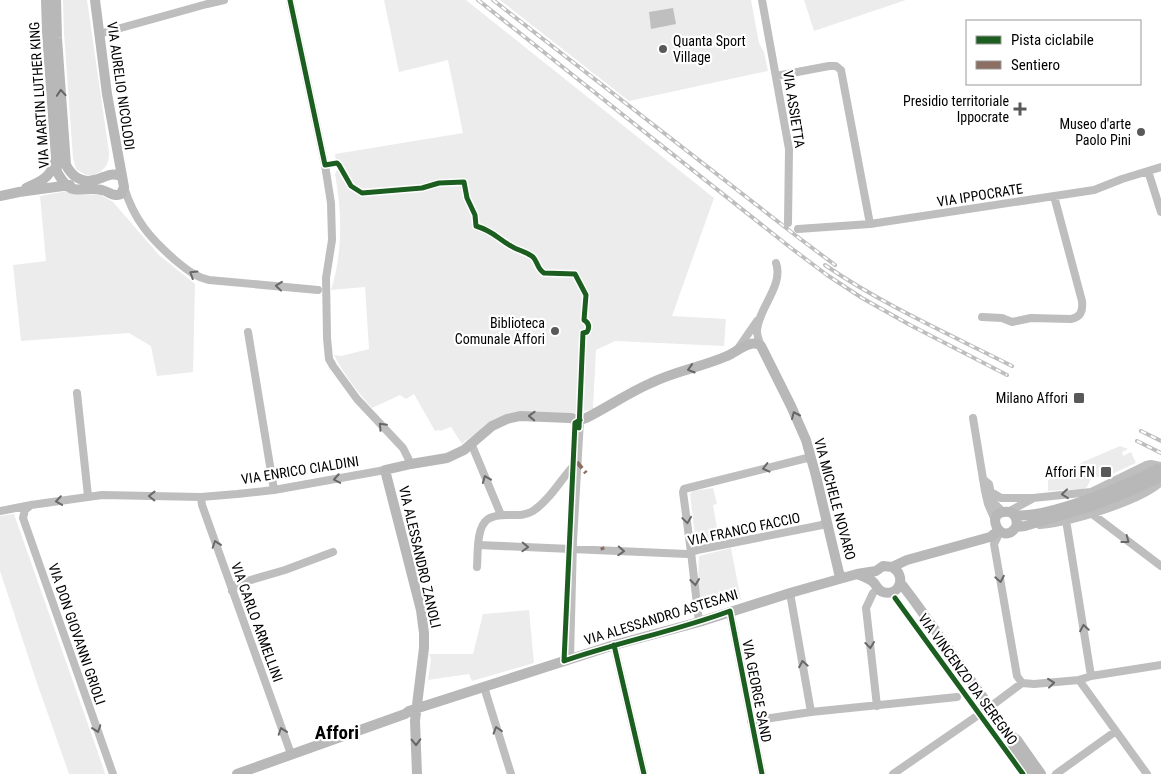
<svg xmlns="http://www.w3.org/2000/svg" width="1161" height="774" viewBox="0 0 1161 774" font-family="'Roboto Condensed',sans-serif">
  <rect width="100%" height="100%" fill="#fff"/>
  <path fill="#ececec" d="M63,0H87L109,152C109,156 109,160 107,164C104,171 95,176 87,175C83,174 80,171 76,169L73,158L64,33Z
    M384,0H466L714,198L672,316L726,319L724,346L615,341L596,350L593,409L573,414L503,416L465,441L462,444L451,427L440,431L439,430L435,431L414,394L406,399L400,395L372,408C357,391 344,375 334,355L341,356L369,349L365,287L331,290C343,252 342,212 335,174L337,170L335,154L463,133L448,60L399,72Z
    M500,0H751L759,43L764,52L768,71L629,101Z
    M804,0H906L814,31Z
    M67,191L77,194L101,195L113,202L159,255L195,284L193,372L157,376L151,346L129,333L21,341L13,265L46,261L40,196Z
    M1120,446L1128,449L1122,452L1123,456L1131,452L1136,463L1103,478L1096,476L1091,479L1087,487L1083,489L1048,491V480L1085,461Z
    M713,488L717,504L713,505L719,539L696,544L690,494L693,491Z
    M14,514L103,767L105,774H69L36,680L0,571V516Z
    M731,548L741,600L703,610L698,585L699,556Z
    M529,610L534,663L472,681L469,674L428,680L431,659L429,654H473L483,614Z"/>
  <path fill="#bfbfbf" d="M673,8L676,24L651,29L649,12Z"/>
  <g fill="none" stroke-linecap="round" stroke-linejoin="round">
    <path stroke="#bebebe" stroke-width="8" d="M290,0L325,165L331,203L332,240L326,278L327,338L329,359L333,366L357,399L403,448L411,464
      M762,0L789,149L788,223
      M99,34L207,4L224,0
      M776,76L829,66H836L841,70L870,224
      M1148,171L1161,212
      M124,187C134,220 150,238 175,260C186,269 195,277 209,280L318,290
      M798,229L870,224L1094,190L1122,179L1161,167
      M982,317L1002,318L1012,322L1031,318L1071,319C1081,317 1083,311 1082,301L1054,196
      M248,332L274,490
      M761,346C759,341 757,336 757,331C758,308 784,286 776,263
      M737,350L757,321
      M77,393L88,496
      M973,418L985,491L988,504L995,520
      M471,443L501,515
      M983,479L989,484L993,502L1003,512
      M991,492L1001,498H1033L1091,492L1146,465L1151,464L1161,466
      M201,497L202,505L291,754
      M31,505L25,510L23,518L113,774
      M0,511L31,505L102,495L201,497L237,494L274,490L385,470
      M1008,512L1032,499
      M1091,513L1161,566
      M1066,520L1091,676
      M1040,525C1070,522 1139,502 1161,482
      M1000,532L994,544L1017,676L1022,683L1034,684L1079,680L1091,676L1161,665
      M478,545L687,554L697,550L822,525L825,522L826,517
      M477,567C478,554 476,527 488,519C493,516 501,515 507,515C517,515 524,516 533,511C551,499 562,477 577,462
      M232,591L237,584L285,570L333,552
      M790,593L811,712
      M730,611L762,774
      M699,622L691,552L683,492L684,489L807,458L812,461
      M614,645L644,774
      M570,659L573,541L580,420
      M1079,680L1147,774
      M484,687L511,774
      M877,706L866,608L873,593L878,589
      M751,721L811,712L957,697
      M893,774L990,707L1022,683
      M1056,774L1116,731"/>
    <path stroke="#b8b8b8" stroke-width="10" d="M46,0L47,32L57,172C73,200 78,185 102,190C110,192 113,197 121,194L124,187L107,94L95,0
      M56,0L57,38L66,165C72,176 78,180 89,181
      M84,182C90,181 96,180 101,178C109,175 112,173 121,176
      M26,188C40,182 50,178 55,162
      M0,196L19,192L70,185
      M1015,516C1024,515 1033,515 1042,513C1082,504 1120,488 1157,469
      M1016,527C1018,520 1016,515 1010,512C981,508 1001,549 1016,527L1025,526L1092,506L1131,491L1160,477
      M857,574C862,576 868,578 872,581C877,585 877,590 883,592C900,597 907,575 892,567
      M900,583L903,586L915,602L1009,734L1017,740L1041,774
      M1009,734L1011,744L1031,774
      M237,774L405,714L409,711L614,645L699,622L790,593L857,574L876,571L883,566L892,567L907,560L990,537L998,531
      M417,774L415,721L424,648V633L421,610L385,470L411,464L447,458L464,450L492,426L507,419L520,416L570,418L580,420L586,418C608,407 628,393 651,383C675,371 702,367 727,356C737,352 751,338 761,346L791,406L806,440L816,476L839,573L843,578"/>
    <g stroke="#bebebe" stroke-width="4">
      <path id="rail" d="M478,0L791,248L827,275L862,298L910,325L1007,375
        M493,0L799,238L835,265
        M825,265C883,305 949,334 1012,366
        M1141,431L1161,441
        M1137,441L1161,453"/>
    </g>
    <use href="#rail" stroke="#fff" stroke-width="2" stroke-dasharray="5.5" stroke-linecap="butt"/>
    <path stroke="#8d6e63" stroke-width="4" stroke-dasharray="8 4" stroke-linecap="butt" d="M577,462L586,473
      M602,547L603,550"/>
    <g stroke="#fff" stroke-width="8">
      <path id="cycleway" d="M290,0L325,165L337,163L339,165L351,186L362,193L422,188L439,183L464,182L467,198L475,215L476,226C493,231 497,238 511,246C517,250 527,252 533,257C538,262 537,269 544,273L575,274L586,295L584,320C589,323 590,327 587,332L583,333
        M580,420L575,423L564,661C619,642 676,631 730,611L762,774
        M579,428L583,333
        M895,598L1023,774
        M614,645L644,774"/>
    </g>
    <use href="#cycleway" stroke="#1b5e20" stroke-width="5"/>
  </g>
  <defs><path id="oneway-chevron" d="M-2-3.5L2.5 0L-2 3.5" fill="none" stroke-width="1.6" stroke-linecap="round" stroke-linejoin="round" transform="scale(1.25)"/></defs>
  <g stroke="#656565">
    <use href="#oneway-chevron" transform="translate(61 93) rotate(-94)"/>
    <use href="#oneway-chevron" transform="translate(691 369) rotate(163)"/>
    <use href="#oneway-chevron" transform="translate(795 415) rotate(-114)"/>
    <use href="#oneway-chevron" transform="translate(532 416) rotate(-178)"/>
    <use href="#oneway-chevron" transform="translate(416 742) rotate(89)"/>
  </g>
  <g stroke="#686868">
    <use href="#oneway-chevron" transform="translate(193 274) rotate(-148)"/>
    <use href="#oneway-chevron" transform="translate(279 286) rotate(-174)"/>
    <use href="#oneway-chevron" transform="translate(382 426) rotate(-133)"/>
    <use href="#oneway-chevron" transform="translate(766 468) rotate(166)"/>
    <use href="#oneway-chevron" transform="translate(337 479) rotate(170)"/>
    <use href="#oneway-chevron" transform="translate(486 479) rotate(-112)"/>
    <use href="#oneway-chevron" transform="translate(1065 494) rotate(174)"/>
    <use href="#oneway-chevron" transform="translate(152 496) rotate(-179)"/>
    <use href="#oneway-chevron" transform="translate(59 501) rotate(172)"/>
    <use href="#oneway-chevron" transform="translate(687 520) rotate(82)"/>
    <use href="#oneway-chevron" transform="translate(1126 540) rotate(37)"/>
    <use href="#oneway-chevron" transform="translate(216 544) rotate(-109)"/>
    <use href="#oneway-chevron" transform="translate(525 547) rotate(2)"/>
    <use href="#oneway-chevron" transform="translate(621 551) rotate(3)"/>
    <use href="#oneway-chevron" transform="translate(1000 579) rotate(80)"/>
    <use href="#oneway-chevron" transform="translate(695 582) rotate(83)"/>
    <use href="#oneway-chevron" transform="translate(1084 628) rotate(-99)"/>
    <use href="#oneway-chevron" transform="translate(870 645) rotate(83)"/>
    <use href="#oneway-chevron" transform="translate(803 664) rotate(-100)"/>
    <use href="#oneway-chevron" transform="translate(1051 683) rotate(-6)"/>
    <use href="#oneway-chevron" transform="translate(97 729) rotate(71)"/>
    <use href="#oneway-chevron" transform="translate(497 730) rotate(-107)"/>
    <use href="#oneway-chevron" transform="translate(282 731) rotate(-109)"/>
  </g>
  <g fill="#595959" stroke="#fff" stroke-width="2">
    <circle cx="663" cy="49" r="5"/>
    <path d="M1017.5 101.5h5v5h5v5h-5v5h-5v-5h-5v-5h5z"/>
    <circle cx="1141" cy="132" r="5"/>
    <circle cx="555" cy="331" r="5"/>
    <rect x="1073" y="392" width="12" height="12" rx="2.5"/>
    <rect x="1100" y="466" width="12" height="12" rx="2.5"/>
  </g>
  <g text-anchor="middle" stroke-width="4.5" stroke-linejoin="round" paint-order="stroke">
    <g font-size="14" fill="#000" stroke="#fff" text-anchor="end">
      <text x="673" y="46" text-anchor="start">Quanta Sport<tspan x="673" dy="16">Village</tspan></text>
      <text x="1009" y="106">Presidio territoriale<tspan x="1009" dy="16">Ippocrate</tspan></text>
      <text x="1131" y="129">Museo d'arte<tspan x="1131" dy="16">Paolo Pini</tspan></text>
      <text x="545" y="328">Biblioteca<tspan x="545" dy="16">Comunale Affori</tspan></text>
      <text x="1068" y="403">Milano Affori</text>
      <text x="1095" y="477">Affori FN</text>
    </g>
    <g font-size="14" fill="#000" stroke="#fff">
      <text transform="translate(121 86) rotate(82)" y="5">VIA AURELIO NICOLODI</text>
      <text transform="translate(39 95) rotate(-94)" y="5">VIA MARTIN LUTHER KING</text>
      <text transform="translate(794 109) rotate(81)" y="5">VIA ASSIETTA</text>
      <text transform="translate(980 195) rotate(-9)" y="5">VIA IPPOCRATE</text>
      <text transform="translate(300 470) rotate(-9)" y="5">VIA ENRICO CIALDINI</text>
      <text transform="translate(835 499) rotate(75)" y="5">VIA MICHELE NOVARO</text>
      <text transform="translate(744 529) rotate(-12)" y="5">VIA FRANCO FACCIO</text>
      <text transform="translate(420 557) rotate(77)" y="5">VIA ALESSANDRO ZANOLI</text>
      <text transform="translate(661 617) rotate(-17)" y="5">VIA ALESSANDRO ASTESANI</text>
      <text transform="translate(257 622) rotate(70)" y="5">VIA CARLO ARMELLINI</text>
      <text transform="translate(77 634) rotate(71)" y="5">VIA DON GIOVANNI GRIOLI</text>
      <text transform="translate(968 679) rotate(54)" y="5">VIA VINCENZO DA SEREGNO</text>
      <text transform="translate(757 691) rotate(79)" y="5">VIA GEORGE SAND</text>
    </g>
    <g font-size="19" font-weight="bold" fill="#000" stroke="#fff">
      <text x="337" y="739">Affori</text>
    </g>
  </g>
  <rect x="966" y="20" width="175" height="65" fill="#ffffff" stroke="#999999"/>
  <rect x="976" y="36" width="25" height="8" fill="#1b5e20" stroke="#999999"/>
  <text x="1011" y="45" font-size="15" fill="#000000">Pista ciclabile</text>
  <rect x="976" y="61" width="25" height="8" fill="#8d6e63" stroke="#999999"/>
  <text x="1011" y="70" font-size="15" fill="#000000">Sentiero</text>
</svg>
